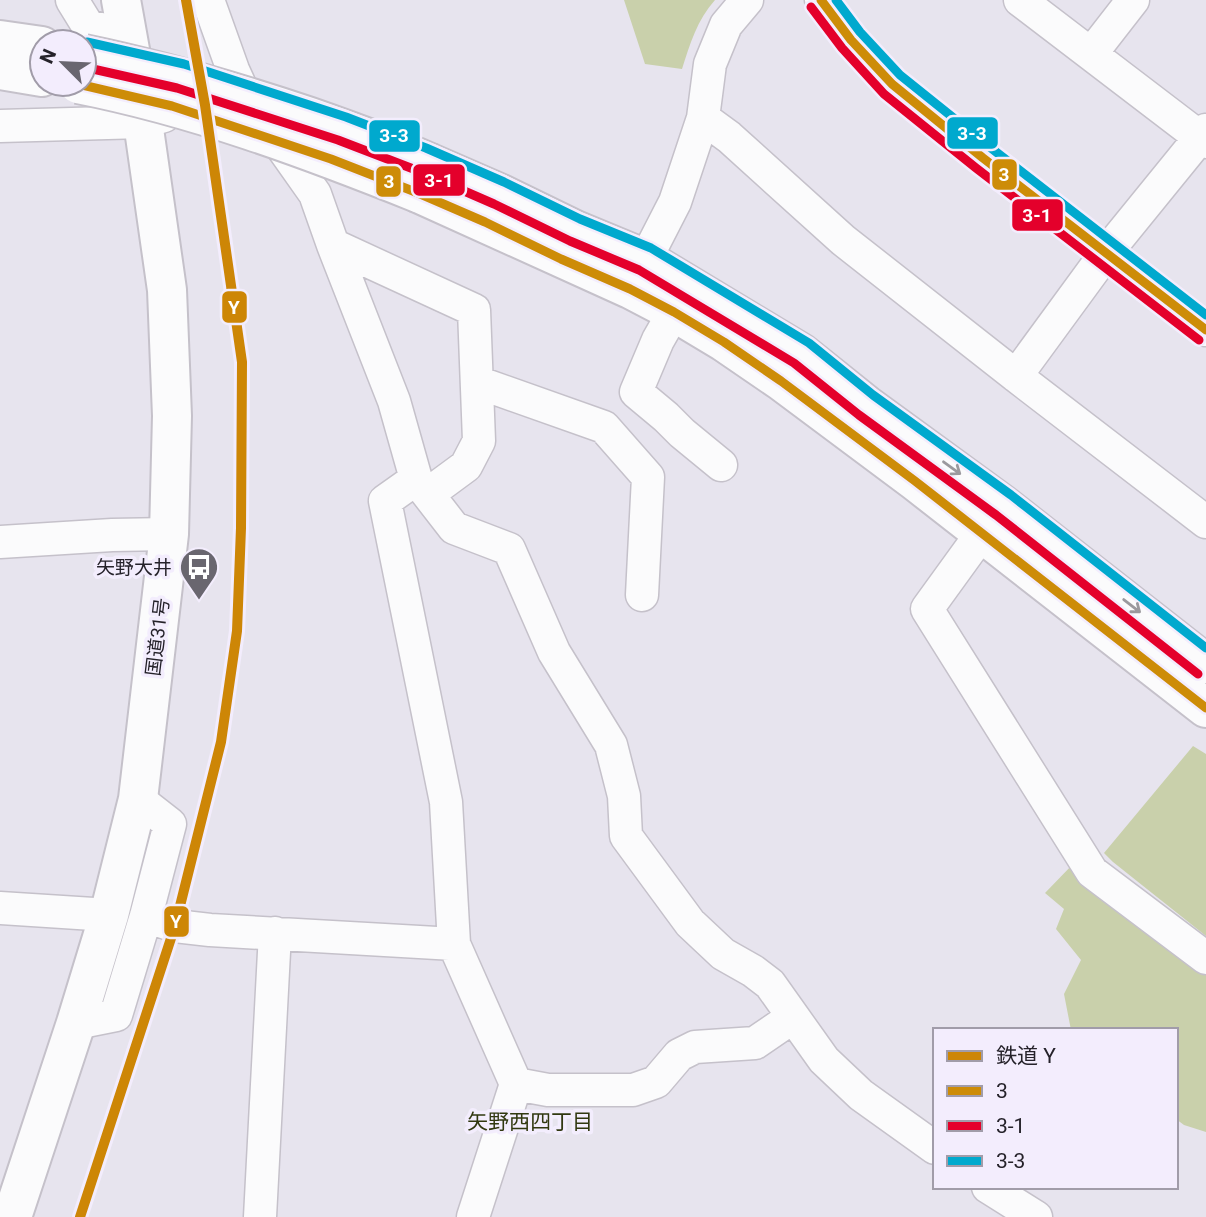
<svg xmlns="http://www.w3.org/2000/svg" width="1206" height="1217" viewBox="0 0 1206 1217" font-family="Roboto,'Noto Sans JP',sans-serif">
  <rect width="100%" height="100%" fill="#e7e4ee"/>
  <path fill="#c9d0ab" d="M624,0H715C697,20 690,44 682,69L645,64Z
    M1193,746L1206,754V936L1113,862L1104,853Z
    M1074,863L1094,887L1206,974V1132L1184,1125L1176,1119V1030H1071L1064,994L1081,960L1056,929L1064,909L1045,893Z"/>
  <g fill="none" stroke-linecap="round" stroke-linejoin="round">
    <g stroke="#c5c1ca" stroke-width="35">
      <path id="minor" d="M72,0L88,26L128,35
        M208,0L233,70L243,92L315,194L333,245L394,401L416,479L454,528L509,549L554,652L611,745L624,796L626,836L690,923L723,954L753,971L770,984L824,1060L861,1095L935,1148
        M821,0L851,40L892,84L983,158L1206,330
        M1020,0L1206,142
        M1091,54L1133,0
        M703,118L729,137L843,240L1016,376L1206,522
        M0,126L143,122L164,116
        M333,245L474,310L479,441L466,466L428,494
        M636,278L675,202L703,118L710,64L726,25L747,0
        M674,312L658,340L636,392L666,417L682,433L721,465
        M1016,376L1106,253L1206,130
        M477,382L604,427L648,477L642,595
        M416,479L385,501L446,802L454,944L516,1084L473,1217
        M995,515L927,609L1092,872L1206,958
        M0,542L112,535L169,534
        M0,908L109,915
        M146,916L175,926L210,930L454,944
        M76,1023L116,1015L146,916L170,824L138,799
        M516,1084L548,1090H633L656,1082L679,1055L695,1047L755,1043L793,1017
        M988,1187L1036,1217
        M260,1217L275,933"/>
    </g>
    <g stroke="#c5c1ca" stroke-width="42">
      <path id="major" d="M0,40L42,46
        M0,70L42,77
        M430,163L499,193L575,230L645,259L801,353L866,405L1003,505L1206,664
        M418,193L630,289L674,312L724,342L781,381L915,481L1206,708"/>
    </g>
    <g stroke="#c5c1ca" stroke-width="42">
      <path id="highway" d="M12,1217L76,1023L109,915L138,799L169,534L172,416L167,290L143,122L121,0"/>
    </g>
    <use href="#minor" stroke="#fbfbfc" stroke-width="32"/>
    <use href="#major" stroke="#fbfbfc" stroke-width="38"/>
    <use href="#highway" stroke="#fbfbfc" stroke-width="38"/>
    <g stroke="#c5c1ca" stroke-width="42" stroke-linecap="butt">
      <path id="major-bridge" d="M84,54C161,70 236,92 310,117C350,131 391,146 430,163
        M78,84C195,107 308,149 418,193"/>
    </g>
    <use href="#major-bridge" stroke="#fbfbfc" stroke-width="38"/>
    <g stroke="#f3edfd" stroke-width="14">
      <path id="bus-1" d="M821,0L851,40L892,84L983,158L1206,330
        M78,84L172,106L331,159L418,193L485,222L561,259L630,289L674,312L724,342L781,381L915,481L1206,708"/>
    </g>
    <g stroke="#f3edfd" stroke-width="14">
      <path id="bus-2" d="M811,7L842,48L884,94L976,168L1199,340
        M84,67L177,88L338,140L416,170L494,204L570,241L639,270L794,363L859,415L996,515L1198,674"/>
    </g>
    <g stroke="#f3edfd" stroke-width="14">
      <path id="bus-3" d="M836,0L860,32L900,75L991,148L1206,315
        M87,42L184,64L346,117L426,148L504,182L580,219L651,248L809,343L873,395L1011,495L1206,648"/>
    </g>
    <use href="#bus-1" stroke="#cd8c08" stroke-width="9"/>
    <use href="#bus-2" stroke="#e4002b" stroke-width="9"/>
    <use href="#bus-3" stroke="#00a9ce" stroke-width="9"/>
    <g stroke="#f3edfd" stroke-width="16">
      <path id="rail-1" d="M80,1217L175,926L221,742L237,631L241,528L242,362L205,105L186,0"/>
    </g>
    <use href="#rail-1" stroke="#cd8606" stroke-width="10"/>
  </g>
  <defs><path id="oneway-shaft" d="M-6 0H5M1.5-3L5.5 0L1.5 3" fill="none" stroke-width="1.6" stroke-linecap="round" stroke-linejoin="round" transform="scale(1.75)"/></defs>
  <g stroke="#9b999e">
    <use href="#oneway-shaft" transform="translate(952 468) rotate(36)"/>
    <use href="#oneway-shaft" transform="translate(1132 606) rotate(38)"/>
  </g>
  <defs>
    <g id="bus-pin" transform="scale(2.0125)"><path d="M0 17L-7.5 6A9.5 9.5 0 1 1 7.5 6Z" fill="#69666f" stroke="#f3edfd"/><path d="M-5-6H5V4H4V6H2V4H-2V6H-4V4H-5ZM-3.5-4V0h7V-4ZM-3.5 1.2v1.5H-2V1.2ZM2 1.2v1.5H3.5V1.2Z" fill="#fff"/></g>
  </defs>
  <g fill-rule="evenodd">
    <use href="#bus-pin" x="199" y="567"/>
  </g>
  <g text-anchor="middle" stroke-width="7" stroke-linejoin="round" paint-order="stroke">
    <g font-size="19" fill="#25222a" stroke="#f3edfd" text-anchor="end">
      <text x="172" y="574">矢野大井</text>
    </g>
    <g font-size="19" fill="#25222a" stroke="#f3edfd">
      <text transform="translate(157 637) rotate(-83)" y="7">国道31号</text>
    </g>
    <g font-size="21" fill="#313810" stroke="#f3edfd">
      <text x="530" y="1129">矢野西四丁目</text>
    </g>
  </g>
  <g stroke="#f3edfd" stroke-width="2.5">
    <rect x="946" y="116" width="53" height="34" rx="7" fill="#00a9ce"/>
    <rect x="368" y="119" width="53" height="34" rx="7" fill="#00a9ce"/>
    <rect x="991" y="158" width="27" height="33" rx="7" fill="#cd8c08"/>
    <rect x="412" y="163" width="54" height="34" rx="7" fill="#e4002b"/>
    <rect x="375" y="165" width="27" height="33" rx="7" fill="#cd8c08"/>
    <rect x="1011" y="198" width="53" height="34" rx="7" fill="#e4002b"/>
    <rect x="221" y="290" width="27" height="34" rx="7" fill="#cd8606"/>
    <rect x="163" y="905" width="27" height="33" rx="7" fill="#cd8606"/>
  </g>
  <g font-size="19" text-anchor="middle" font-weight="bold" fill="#fff">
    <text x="972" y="140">3-3</text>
    <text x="394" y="142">3-3</text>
    <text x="1004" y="181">3</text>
    <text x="439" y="187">3-1</text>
    <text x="389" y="188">3</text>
    <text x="1037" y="222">3-1</text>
    <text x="234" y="314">Y</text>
    <text x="176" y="928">Y</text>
  </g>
  <rect x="933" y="1028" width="245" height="161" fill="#f3edfd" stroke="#a19ca9" stroke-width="2"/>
  <rect x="947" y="1051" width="35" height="10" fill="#cd8606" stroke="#a19ca9" stroke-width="2"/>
  <text x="996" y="1063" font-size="21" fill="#25222a">鉄道 Y</text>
  <rect x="947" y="1086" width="35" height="10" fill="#cd8c08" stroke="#a19ca9" stroke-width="2"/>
  <text x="996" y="1098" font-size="21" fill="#25222a">3</text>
  <rect x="947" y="1121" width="35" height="10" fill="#e4002b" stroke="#a19ca9" stroke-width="2"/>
  <text x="996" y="1133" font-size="21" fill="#25222a">3-1</text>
  <rect x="947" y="1156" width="35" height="10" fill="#00a9ce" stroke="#a19ca9" stroke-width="2"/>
  <text x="996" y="1168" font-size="21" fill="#25222a">3-3</text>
  <g transform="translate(63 63) rotate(294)"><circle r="33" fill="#f3edfd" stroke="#a19ca9" stroke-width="2"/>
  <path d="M0-5L12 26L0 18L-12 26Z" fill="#69666f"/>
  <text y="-10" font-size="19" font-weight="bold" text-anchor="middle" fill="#25222a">N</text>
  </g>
</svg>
